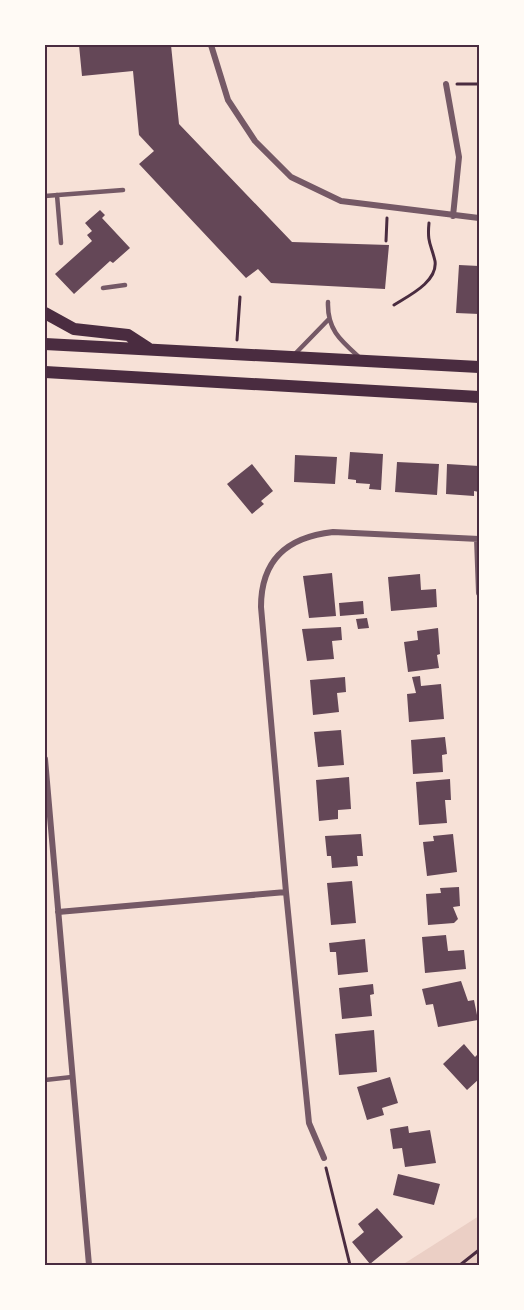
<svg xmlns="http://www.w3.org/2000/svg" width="524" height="1310" viewBox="0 0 524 1310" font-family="Signika,sans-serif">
  <rect width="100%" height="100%" fill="#f7e1d7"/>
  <path fill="#ebcfc5" d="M479,1216V1265H402Z"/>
  <path fill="#644757" d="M79,45H171L179,124L292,242L389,245L385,289L271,283L258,269L246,278L139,164L154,151L139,135L133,71L82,76Z
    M100,210L105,215L102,218L130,248L113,263L110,261L74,294L55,274L92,241L87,235L92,231L85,223Z
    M459,265L479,266V314L456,313Z
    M350,452L383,454L381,490L369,489L370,484L356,483V480L348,479Z
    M295,455L337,457L335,484L294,482Z
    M397,462L439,464L437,495L395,492Z
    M252,464L273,491L261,501L264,504L252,514L227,484Z
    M447,464L479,466V492L474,491V496L446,494Z
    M332,573L336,616L309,618L303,576Z
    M420,574L421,590L436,589L437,607L391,611L388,577Z
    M363,601L364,614L340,616L339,603Z
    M367,618L369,628L358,629L356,619Z
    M341,627L342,640L332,641L334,659L307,661L302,629Z
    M438,628L440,654L437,655L439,668L408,672L404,642L418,640L417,631Z
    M420,676L421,686L441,684L444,719L409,722L407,694L416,693L412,677Z
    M345,677L346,692L337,693L339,712L313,715L310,680Z
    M341,730L344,765L318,767L314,732Z
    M445,737L447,754L442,755L443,772L413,774L411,740Z
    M349,777L351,809L338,810V819L319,821L316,780Z
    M450,779L451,800H445L447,823L419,825L416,782Z
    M361,834L363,856H357L358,866L332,868L331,856H327L325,836Z
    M453,834L457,872L427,876L423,842L434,841L433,836Z
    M352,881L356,923L331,925L327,883Z
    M459,887L460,906L453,907L458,919L454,923L428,925L426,894L441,893L440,888Z
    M446,935L448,951L464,950L466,969L425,973L422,937Z
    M365,939L368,972L338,975L336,952H330L329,943Z
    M461,981L468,1001L474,1000L478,1020L438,1027L433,1004L426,1005L422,989Z
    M373,984L374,994L370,995L372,1016L342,1019L339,988Z
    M374,1030L377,1072L339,1075L335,1034Z
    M464,1044L475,1057L479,1053V1079L467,1090L443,1064Z
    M390,1077L398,1103L382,1108L384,1115L367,1120L357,1087Z
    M408,1126L409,1133L430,1130L436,1163L405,1167L402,1148L393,1149L390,1129Z
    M398,1174L440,1184L434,1205L393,1195Z
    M377,1208L403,1237L370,1264L352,1242L364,1232L358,1224Z"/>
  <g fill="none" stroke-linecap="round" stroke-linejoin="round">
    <path stroke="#4a2c40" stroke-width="3" d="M457,84H479
      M386,241L387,218
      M394,305C408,296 438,282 435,261C431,244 427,243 429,223
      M237,340L240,297
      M326,1168L350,1265
      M460,1265L479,1250"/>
    <path stroke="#755966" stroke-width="4.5" d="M57,195L61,243
      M45,196L123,190
      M103,288L125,285
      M328,302C327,329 340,340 359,357
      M294,355L328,320
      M45,1080L72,1077"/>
    <path stroke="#755966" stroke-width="6" d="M211,45L228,100L255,141L291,177L341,201L479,218
      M446,84L459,157L453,216
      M477,539L479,593
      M45,759L89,1265
      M286,892L309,1123L324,1158
      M58,912L286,892L261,607C261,559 288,537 333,532L479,539"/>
    <path stroke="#4a2c40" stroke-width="12" d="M45,313L74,329L128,335L148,348
      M45,344L479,367
      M45,372L479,397"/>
  </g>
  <rect width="524" height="1310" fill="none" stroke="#fffaf5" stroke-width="93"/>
  <rect x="46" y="46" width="432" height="1218" fill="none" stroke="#4a2c40" stroke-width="2"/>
</svg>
